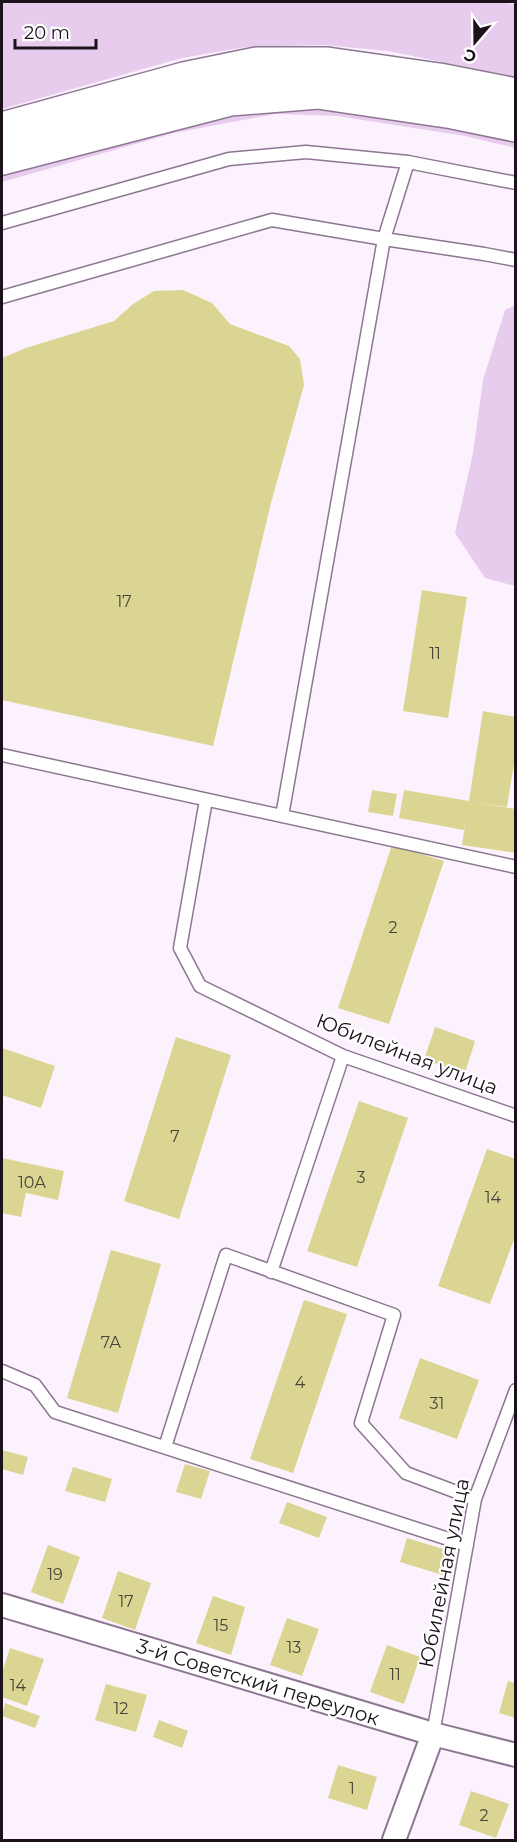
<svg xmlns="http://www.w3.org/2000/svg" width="517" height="1842" viewBox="0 0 517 1842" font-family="Montserrat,sans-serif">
  <rect width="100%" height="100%" fill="#fcf2fe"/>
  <path fill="#e8cced" d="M2,2H505L515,5V77L388,51L324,45L246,47L182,58L2,109Z
    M252,107L351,108L515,138V148L465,136L337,116L275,114L174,133L2,182V171Z
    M515,305V586L485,578L455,533L473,453L483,380L505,310Z"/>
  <path fill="#dad592" d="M183,290L212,303L230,324L289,346L300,359L304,385L271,503L213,746L2,700V358L26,348L114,321L133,304L154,291Z
    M422,590L467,597L448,718L403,711Z
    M483,711L516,717V751L507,807L469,802L516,809V853L462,845L466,819L464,830L399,818L404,790L469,801Z
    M372,790L397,794L393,816L368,812Z
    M392,845L444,861L389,1024L338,1008Z
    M435,1027L475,1041L465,1073L424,1060Z
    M176,1037L231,1055L179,1219L124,1201Z
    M2,1048L55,1066L41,1108L2,1095Z
    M359,1101L408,1118L357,1267L307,1251Z
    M487,1149L516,1159V1234L490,1304L438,1286Z
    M2,1158L64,1171L58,1200L26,1193L21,1217L2,1213Z
    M111,1250L161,1264L118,1413L67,1398Z
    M304,1300L347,1314L293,1473L250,1459Z
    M420,1358L479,1380L457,1439L399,1418Z
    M2,1450L28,1457L23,1475L2,1469Z
    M185,1464L210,1471L201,1499L176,1492Z
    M73,1467L112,1479L105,1502L65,1491Z
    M287,1502L327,1517L319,1538L279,1523Z
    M407,1538L453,1552L446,1576L400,1562Z
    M48,1545L80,1557L63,1604L31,1592Z
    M118,1571L151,1583L135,1630L102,1618Z
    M213,1596L245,1607L231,1655L196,1643Z
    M287,1618L319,1629L302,1676L270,1665Z
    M387,1645L420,1657L404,1704L370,1692Z
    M10,1648L44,1659L27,1706L2,1697V1673Z
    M508,1681L516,1683V1718L499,1713Z
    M106,1684L147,1695L136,1732L95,1720Z
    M5,1703L40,1716L35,1728L2,1716Z
    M159,1720L188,1731L182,1748L153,1737Z
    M338,1765L377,1777L367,1810L328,1798Z
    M471,1791L509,1804L496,1838L459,1825Z"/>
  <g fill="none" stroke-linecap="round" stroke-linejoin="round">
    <g stroke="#8d7691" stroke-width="15">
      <path id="service" d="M2,223L229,159L306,152L408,162L516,183
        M2,297L272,220L384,239L408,162
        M2,755L516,867
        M206,800L180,948L200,986L343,1056L516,1116
        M282,816L384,239L484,254L516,260
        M271,1272L343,1056
        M2,1371L35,1385L55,1412L467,1545
        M165,1447L226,1255L394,1315L361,1423L406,1473L475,1499
        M433,1734L475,1499L516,1390"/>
    </g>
    <g stroke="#8d7691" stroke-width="26">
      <path id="minor" d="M2,1605L433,1734L516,1755
        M394,1840L433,1734"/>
    </g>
    <g stroke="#8d7691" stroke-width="36">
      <path id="primary" d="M2,129L184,79L257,64H327L439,80L516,95
        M2,158L230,99L318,92L453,112L516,125"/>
    </g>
    <use href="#service" stroke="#fff" stroke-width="12"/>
    <use href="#minor" stroke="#fff" stroke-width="22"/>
    <use href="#primary" stroke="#fff" stroke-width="33"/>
  </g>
  <g text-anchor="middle" stroke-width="4.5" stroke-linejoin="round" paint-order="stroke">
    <g font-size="16" fill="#4b433a">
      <text x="124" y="607">17</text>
      <text x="435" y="659">11</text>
      <text x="393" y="933">2</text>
      <text x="175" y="1142">7</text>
      <text x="361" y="1183">3</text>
      <text x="32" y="1188">10А</text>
      <text x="493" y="1203">14</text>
      <text x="111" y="1348">7А</text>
      <text x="300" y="1388">4</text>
      <text x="437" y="1409">31</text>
      <text x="55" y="1580">19</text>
      <text x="126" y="1607">17</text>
      <text x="221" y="1631">15</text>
      <text x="294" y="1653">13</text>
      <text x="395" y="1680">11</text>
      <text x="18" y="1691">14</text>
      <text x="121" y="1714">12</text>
      <text x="352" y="1794">1</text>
      <text x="484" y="1821">2</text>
    </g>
    <g font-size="20" fill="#1b121c" stroke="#fff">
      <text transform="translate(407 1054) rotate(21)" y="7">Юбилейная улица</text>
      <text transform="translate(444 1573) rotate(-79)" y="7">Юбилейная улица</text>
      <text transform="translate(258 1682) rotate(17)" y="7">3-й Советский переулок</text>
    </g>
  </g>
  <rect width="517" height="1842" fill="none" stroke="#1b121c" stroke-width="6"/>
  <g transform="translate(475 42) rotate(200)" stroke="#ffffff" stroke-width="4.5" paint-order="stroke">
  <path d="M0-4.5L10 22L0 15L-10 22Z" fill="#1b121c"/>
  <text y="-9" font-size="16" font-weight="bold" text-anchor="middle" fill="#1b121c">С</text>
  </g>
  <path d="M15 39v9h81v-9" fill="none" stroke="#1b121c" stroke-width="3"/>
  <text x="24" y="39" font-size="18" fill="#1b121c" stroke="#ffffff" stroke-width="4.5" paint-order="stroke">20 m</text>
</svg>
